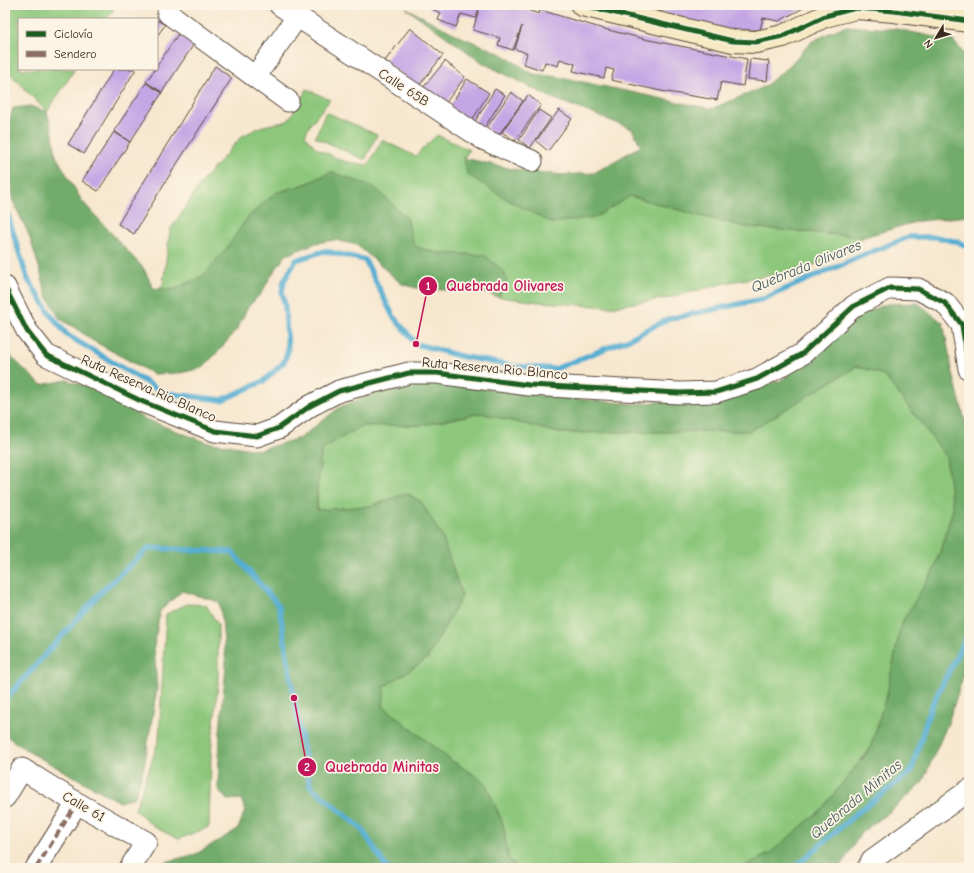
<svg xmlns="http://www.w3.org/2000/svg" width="974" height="873" viewBox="0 0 974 873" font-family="'Comic Neue',sans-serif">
  <rect width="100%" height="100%" fill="#fcf5e5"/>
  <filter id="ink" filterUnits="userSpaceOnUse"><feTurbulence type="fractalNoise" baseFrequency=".025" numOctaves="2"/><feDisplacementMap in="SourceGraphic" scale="8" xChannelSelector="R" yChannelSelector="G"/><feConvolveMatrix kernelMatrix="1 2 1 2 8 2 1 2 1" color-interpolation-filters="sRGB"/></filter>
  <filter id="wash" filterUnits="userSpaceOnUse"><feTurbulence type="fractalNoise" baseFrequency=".012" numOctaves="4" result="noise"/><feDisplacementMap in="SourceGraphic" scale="16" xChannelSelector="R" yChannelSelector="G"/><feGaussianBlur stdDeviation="0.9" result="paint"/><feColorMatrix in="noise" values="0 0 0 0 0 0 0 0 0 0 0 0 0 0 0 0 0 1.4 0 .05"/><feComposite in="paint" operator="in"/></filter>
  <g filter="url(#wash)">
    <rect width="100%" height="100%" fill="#f7e7cf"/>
    <path fill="#8dc77b" stroke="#64784c" d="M5,5H112L114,9L107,19H19V69H75L47,112L5,68Z
      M307,89L330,100L311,123L305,135L316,148L343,161L368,165L382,140L415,156L437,135L469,150L464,158L596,217L630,196L704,217L747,227L864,237L827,261L786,273L734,281L668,298L609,307L540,302L498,297L507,282L484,255L437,253L414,246L407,218L331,172L306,184L275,193L203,276L173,290L159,289L163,285L170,230L204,179L242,136L263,126L288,121Z
      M326,112L377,135L365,160L315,137Z
      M857,366L884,375L946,456L953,509L935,568L901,624L887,694L870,749L821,810L769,854L741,868H517L508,858L503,824L485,782L449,759L383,706L385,686L427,659L462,596L442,536L421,502L407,493L371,506L317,510V487L322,449L362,426L422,425L481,413L559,433L750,431Z
      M187,604L206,605L218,625V684L211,753L209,827L179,839L156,828L135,810L159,739L166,614Z"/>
    <path fill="#72ac6b" stroke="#566b44" d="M406,8L459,36L502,54L533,74L559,77L711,109L764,87L788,67L811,42L844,26L897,29L953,41L965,53L967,76L969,77V216L919,221L864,237L747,227L704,217L630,196L596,217L552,223L508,200L467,174L464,158L512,169L562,175L594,173L641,146L632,129L552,98L483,63Z
      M30,106L47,112L53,134L56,156L82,201L144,269L153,288L173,290L203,276L226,249L247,218L275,193L306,184L331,172L374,187L407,218L414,246L437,253L484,255L504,271L507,282L498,297L480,291L420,289L402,284L357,245L335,240L316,243L286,255L271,276L261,294L248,307L237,329L218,352L202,368L180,373L153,374L90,339L77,329L60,319L46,294L39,267L29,235L12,199L8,127L13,108Z
      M918,303L943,323L953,374L969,436V623L963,677L948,723L922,783L893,809L861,833L840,868H741L769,854L821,810L870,749L887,694L901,624L935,568L953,509L946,456L884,375L857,366L750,431L559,433L481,413L422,425L362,426L322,449L317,487V510L371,506L407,493L421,502L442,536L462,596L427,659L385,686L383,706L449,759L485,782L503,824L508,858L517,868H158L165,862L196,854L238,829L245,810L241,799L227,800L218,789L220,732L226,666L222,619L219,602L182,591L160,611L154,646L157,689L144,767L135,797L120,802L29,752L5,735V351L41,385L67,380L97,390L145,419L206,442L259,450L300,438L340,407L374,393L421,381L563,398L635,404L708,397L780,381L817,354L863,313L887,304Z"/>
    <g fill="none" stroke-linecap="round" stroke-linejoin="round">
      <path stroke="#55add2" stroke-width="5.5" d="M5,206L27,278L51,315L67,335L164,393L222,400L264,381L284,362L288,351L285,307L282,292L284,281L296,260L324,251L365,260L393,316L416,344L460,356L513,366L555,369L629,339L668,319L763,299L866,254L909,237H936L958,242L969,247
        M5,700L101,592L149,548L232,552L279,606L294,698L310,786L361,828L387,868
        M794,868L858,812L911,772L930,709L969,632"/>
    </g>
    <g id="blocks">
      <path fill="#c4a5e5" d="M430,5H513L539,14L540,10L604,29L649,40L747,59L743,86L721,82L717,100L661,91L611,80L614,70L606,68L604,78L573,71L575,64L560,59L558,66L545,62L542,70L524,64L527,53L515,49L522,26L513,50L498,45L500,38L473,30L479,9L476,18L461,14L456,27L438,20L441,13L429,8Z
        M646,5H748L747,7L757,5H809L779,21L763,18L760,30H740L738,33L677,19Z
        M157,20L165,25L157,36Z
        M410,28L443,55L418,87L385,61Z
        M178,34L194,44L162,92L146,82L155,69H157V66Z
        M750,59L769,61L767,81L748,79Z
        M445,61L465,77L444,105L423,88Z
        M215,66L232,78L164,184L134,234L118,224Z
        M114,69H136L84,154L68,144Z
        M467,79L489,93L471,122L449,108Z
        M146,83L162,93L130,142L114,131Z
        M495,89L505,95L483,130L474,123Z
        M511,92L523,101L498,136L486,129Z
        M528,95L541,105L515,141L502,132Z
        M539,110L551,118L530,148L519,140Z
        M559,110L572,119L548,151L536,141Z
        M114,132L130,142L98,191L82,181Z"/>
    </g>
  </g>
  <g filter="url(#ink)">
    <use href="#blocks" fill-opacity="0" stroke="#574639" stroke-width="1"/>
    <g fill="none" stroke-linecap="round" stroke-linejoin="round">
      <g stroke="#574639" stroke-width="23">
        <path id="street" d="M280,5L483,139L532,161
          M168,13L288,101
          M255,77L297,17
          M5,287L27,331L46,355L141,401L215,431L257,436L279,428L310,406L339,391L409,373H437L529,385L679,393L716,392L757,379L802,354L854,306L890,288L918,289L945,303L962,325L969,369
          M5,797L22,769L77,803L146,842L130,868
          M36,868L77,803
          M868,868L872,860L969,790"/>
      </g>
      <g stroke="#574639" stroke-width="24">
        <path id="secondary" d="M582,5L733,41L756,42L783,36L825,16L856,8L894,11L969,21"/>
      </g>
      <use href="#street" stroke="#fff" stroke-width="21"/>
      <use href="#secondary" stroke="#f7e9c3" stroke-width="22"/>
      <path stroke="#8d6e63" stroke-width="4" stroke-dasharray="8 4" stroke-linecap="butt" d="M36,868L77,803"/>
      <g stroke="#fcf5e5" stroke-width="8">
        <path id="cycleway" d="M582,5L733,41L756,42L783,36L825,16L856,8L894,11L969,21
          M5,287L27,331L46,355L141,401L215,431L257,436L279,428L310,406L339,391L409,373H437L529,385L679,393L716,392L757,379L802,354L854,306L890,288L918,289L945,303L962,325L969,369"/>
      </g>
      <use href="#cycleway" stroke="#1b5e20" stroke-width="5"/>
    </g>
  </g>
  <g text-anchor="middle" stroke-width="3.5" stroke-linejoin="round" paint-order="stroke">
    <g font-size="14" fill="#3b2a1e" stroke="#fcf5e5">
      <text transform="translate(404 87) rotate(33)" y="5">Calle 65B</text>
      <text transform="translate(495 368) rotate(5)" y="5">Ruta Reserva Rio Blanco</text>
      <text transform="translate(149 388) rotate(24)" y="5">Ruta Reserva Rio Blanco</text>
      <text transform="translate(84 806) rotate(30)" y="5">Calle 61</text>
    </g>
    <g font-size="15" font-style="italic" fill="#44585d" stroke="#fcf5e5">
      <text transform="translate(806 266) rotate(-22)" y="5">Quebrada Olivares</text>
      <text transform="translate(856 799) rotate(-40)" y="5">Quebrada Minitas</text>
    </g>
  </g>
  <path fill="none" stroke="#c2185b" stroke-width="1.5" d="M416 344L428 286M294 698L307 767"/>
  <g fill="#c2185b" stroke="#fcf5e5" stroke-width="1.5">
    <circle cx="416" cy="344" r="4"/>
    <circle cx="294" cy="698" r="4"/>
    <circle cx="428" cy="286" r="10"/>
    <circle cx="307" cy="767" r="10"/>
  </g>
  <g font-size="12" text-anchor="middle" font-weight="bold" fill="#fff">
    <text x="428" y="290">1</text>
    <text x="307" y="771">2</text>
  </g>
  <g font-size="15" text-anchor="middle" font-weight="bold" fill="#c2185b" stroke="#fcf5e5" stroke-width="3.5" stroke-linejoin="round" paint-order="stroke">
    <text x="505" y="291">Quebrada Olivares</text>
    <text x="382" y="772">Quebrada Minitas</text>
  </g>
  <rect width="974" height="873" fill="none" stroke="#fcf5e5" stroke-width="20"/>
  <rect x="18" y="18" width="140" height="52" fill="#fcf5e5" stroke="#afa495"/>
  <rect x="26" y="31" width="20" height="6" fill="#1b5e20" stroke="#afa495"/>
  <text x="54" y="38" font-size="12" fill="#3b2a1e">Ciclovía</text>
  <rect x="26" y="51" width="20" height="6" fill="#8d6e63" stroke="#afa495"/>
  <text x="54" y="58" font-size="12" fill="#3b2a1e">Sendero</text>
  <g transform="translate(936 38) rotate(232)" stroke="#fcf5e5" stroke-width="3" paint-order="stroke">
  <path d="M0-3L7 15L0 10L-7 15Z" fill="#3b2a1e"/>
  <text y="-6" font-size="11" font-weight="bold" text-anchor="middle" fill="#3b2a1e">N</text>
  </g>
</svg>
